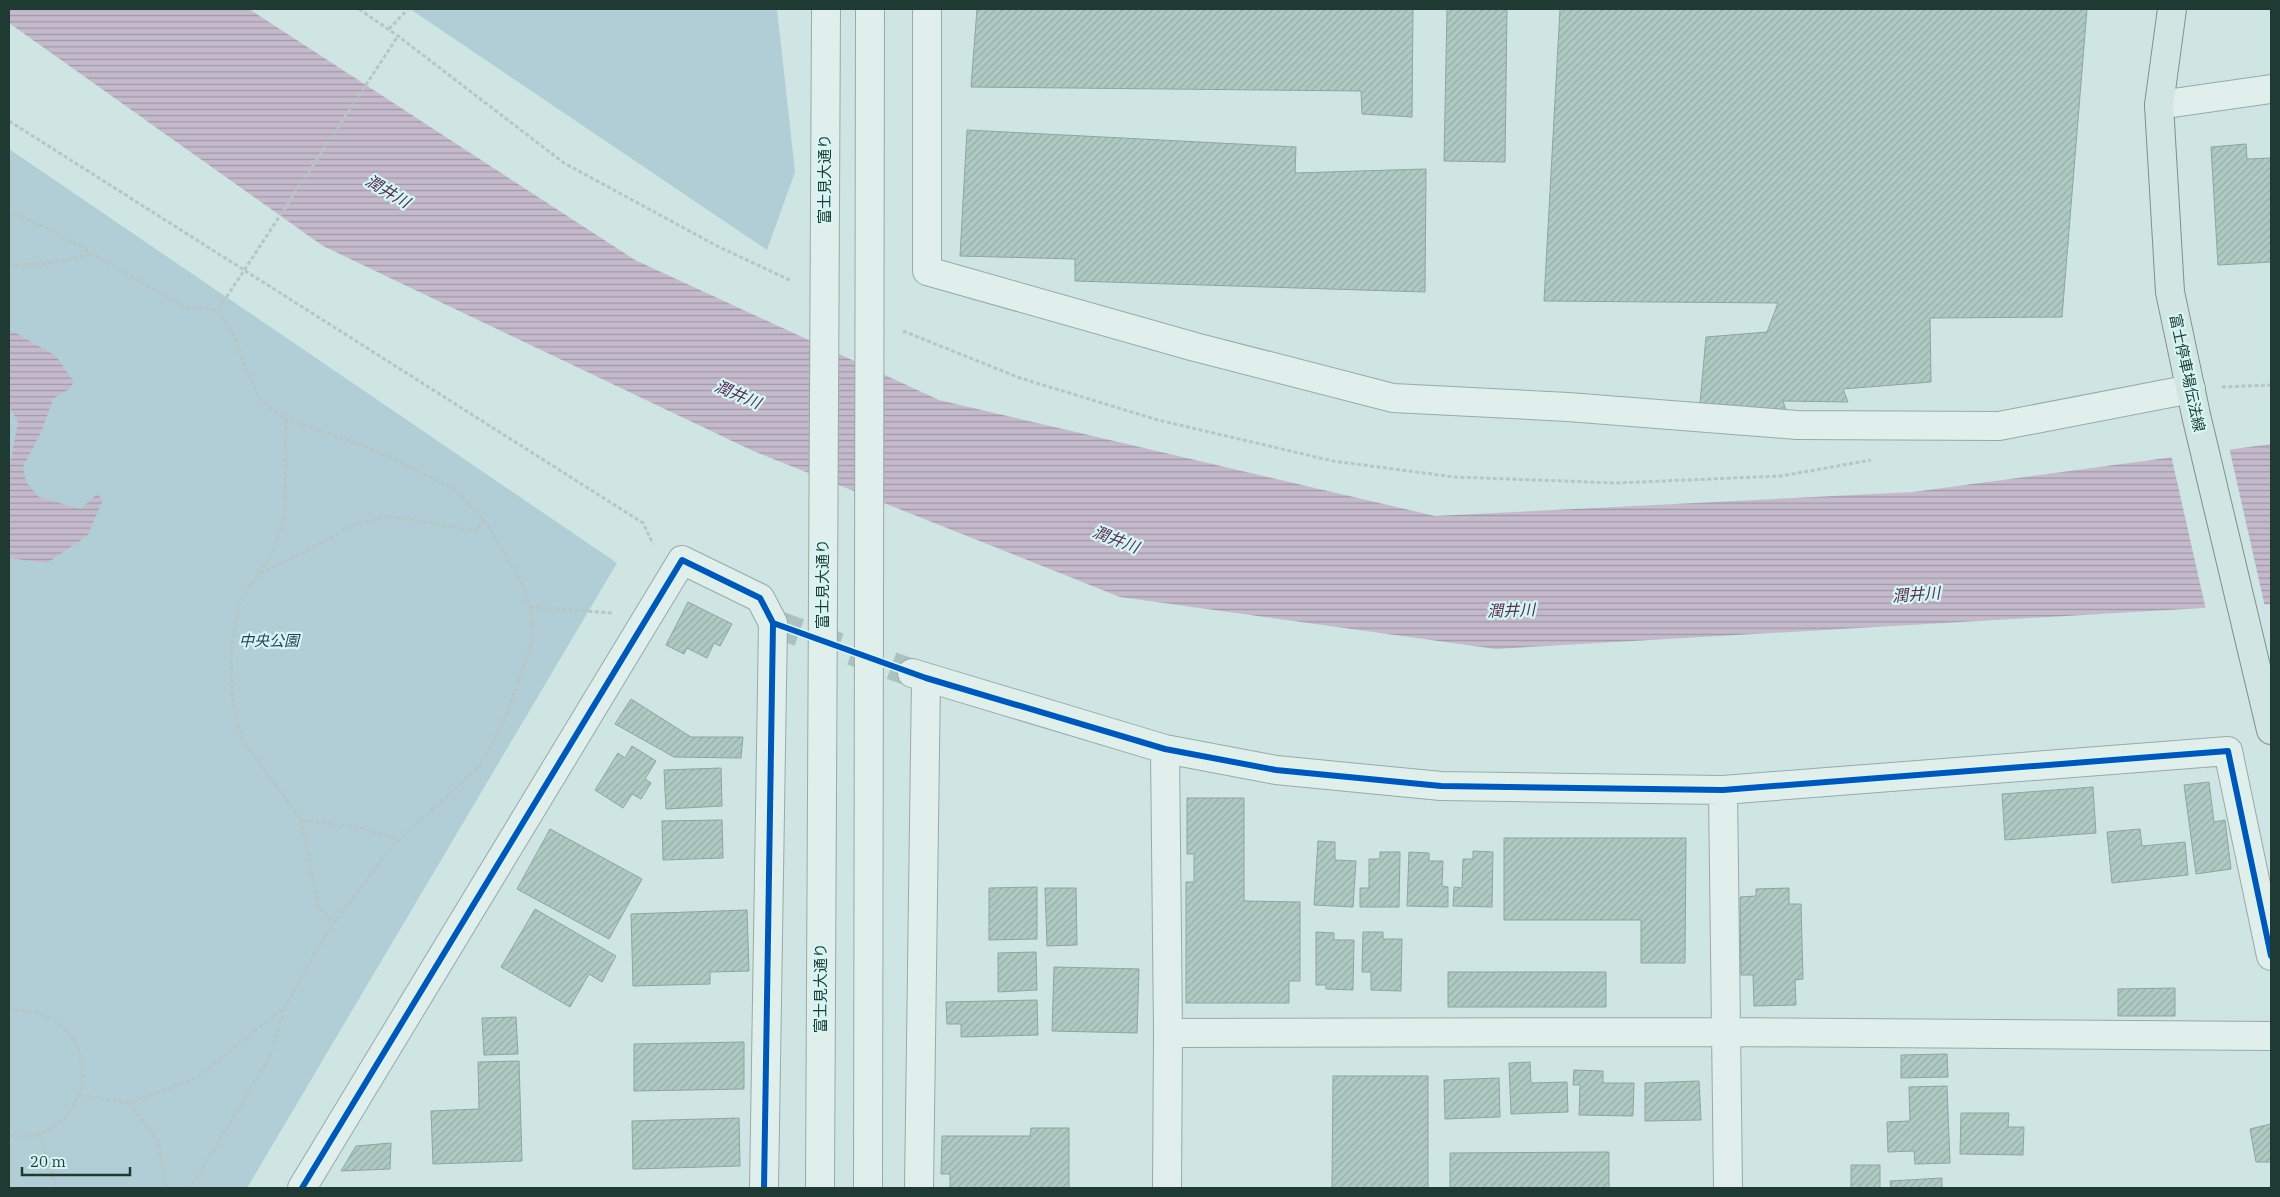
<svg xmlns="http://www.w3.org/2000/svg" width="2280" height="1197" viewBox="0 0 2280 1197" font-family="'IBM Plex Serif','Noto Sans JP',serif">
  <defs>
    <pattern id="water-rules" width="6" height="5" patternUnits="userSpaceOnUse" patternTransform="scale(1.25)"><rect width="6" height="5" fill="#c4bacc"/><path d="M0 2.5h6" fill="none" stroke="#9f98a6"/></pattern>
    <pattern id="building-hatch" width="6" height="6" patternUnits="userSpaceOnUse" patternTransform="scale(1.25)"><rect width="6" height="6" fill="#afc9c3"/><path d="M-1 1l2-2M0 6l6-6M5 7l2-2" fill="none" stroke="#96ada8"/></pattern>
  </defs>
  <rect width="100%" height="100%" fill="#cee5e4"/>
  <path fill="#b1ced7" d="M410,9H777L795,172L767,250Z
    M9,149L617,563L247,1188H9Z"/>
  <path fill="url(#water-rules)" d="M9,9H249L635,260L939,400L1435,516L1913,492L2271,444V604L1496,649L1120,597L751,450L323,246L9,23Z
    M9,329L56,356L74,382L69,389L53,399L42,430L23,467L26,482L39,497L81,509L97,494L103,500L87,536L47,563L9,558V469L18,422L9,406Z"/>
  <path fill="#cee5e4" d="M2229,447L2265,607L2206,610L2171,455Z"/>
  <path fill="url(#building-hatch)" stroke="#8da6a0" d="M977,9H1413L1412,117L1362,114L1361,91L971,87Z
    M1447,9H1507L1505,162L1444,161Z
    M1560,9H2087L2062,317L1930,318L1931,382L1843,389L1848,402L1783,401L1786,410L1700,403L1706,337L1767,332L1778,303L1544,301Z
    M967,130L1296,147L1295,173L1426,169L1425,292L1075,281V259L960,256Z
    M2246,144L2247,159L2271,158V262L2218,265L2211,147Z
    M688,602L732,624L720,646L714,643L707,658L687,648L684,654L666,645Z
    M631,699L691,737H743L741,758L674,757L615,724Z
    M632,746L656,761L645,779L651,783L641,799L632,794L623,808L595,790L618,753L625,758Z
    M721,768L722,806L666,809L664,770Z
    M2209,782L2214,822L2225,820L2231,869L2196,874L2184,785Z
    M2093,787L2096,833L2005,840L2002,794Z
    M1187,798H1244V901L1300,902V981H1289V1003H1186V882H1194V854H1187Z
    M722,820L723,858L663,860L662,821Z
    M550,829L642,879L609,939L517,889Z
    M2140,829L2142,846L2185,842L2188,875L2112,883L2107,832Z
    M1504,838H1686L1685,963H1641V920H1504Z
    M1318,841L1335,842V860L1356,861L1353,907L1314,905Z
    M1473,851L1493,852L1492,907L1453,906L1454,887L1462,888L1463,859H1473Z
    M1380,852H1400L1399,907H1360V888H1369V859H1380Z
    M1409,852L1429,853V861H1443L1442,886L1448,887V907L1407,906Z
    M1037,887V939L989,940V888Z
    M1045,888H1076L1077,945L1047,946Z
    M1789,888V904H1801L1803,979L1795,980L1796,1005L1754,1006L1753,975H1741L1740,897L1756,896V889Z
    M535,909L616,956L602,982L589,974L570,1007L501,967Z
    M747,910L749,971L710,972V984L633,986L631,914Z
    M1316,932L1334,933V940H1354L1353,990L1326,989V985H1316Z
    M1363,932H1383V939H1402L1401,991L1371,990V972H1362Z
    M1036,952L1037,990L998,992V953Z
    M1054,967L1139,969L1137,1033L1052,1031Z
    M1448,972H1606V1007H1448Z
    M2175,988V1016H2118V989Z
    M1037,1000L1038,1035L961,1037V1024H947L946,1002Z
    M516,1017L518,1054L484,1055L482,1018Z
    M744,1042V1089L634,1091V1044Z
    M1947,1054L1948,1077L1901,1078V1055Z
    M519,1061L522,1161L433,1164L431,1111L479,1109L478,1062Z
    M1530,1062L1531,1083L1567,1082L1568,1112L1511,1114L1509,1063Z
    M1574,1070L1603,1071V1083H1634L1633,1116L1579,1115L1580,1085H1573Z
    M1333,1076H1428V1188H1332Z
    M1499,1078L1500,1117L1445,1119L1444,1080Z
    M1699,1081L1701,1120L1645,1121V1083Z
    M1947,1086L1950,1163L1915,1164L1914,1151L1888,1152L1887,1122L1910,1121L1909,1087Z
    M1961,1113H2009L2008,1127H2024L2023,1155L1960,1154Z
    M739,1118L740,1166L633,1169L632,1121Z
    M2271,1124V1162H2256L2250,1129Z
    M1031,1128H1069V1188H950V1174H941L942,1136H1030Z
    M391,1143L390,1169L341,1171L356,1146Z
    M1609,1152V1188H1450V1153Z
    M1851,1165H1880V1188H1851Z
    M1942,1178V1188H1891L1890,1181Z"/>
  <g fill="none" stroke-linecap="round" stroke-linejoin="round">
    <path stroke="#abc3c0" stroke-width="28" stroke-dasharray="28 14" stroke-linecap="butt" d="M773,623L912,673"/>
    <g stroke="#97aba8" stroke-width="30">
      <path id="minor" d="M927,9V271L1195,347L1393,398L1568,407L1797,425L1999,426L2191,389
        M2159,105L2271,89
        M912,673L1165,749L1276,770L1441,786L1723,790L2228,751L2271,956
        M1165,749L1168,1033L1167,1188
        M1723,790L1728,1188
        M1168,1033L1727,1032L2271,1036
        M302,1188L682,560L760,598L773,623L764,1188
        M919,1188L926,678"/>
    </g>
    <g stroke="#7e908d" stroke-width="30">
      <path id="major" d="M2172,9L2159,105L2170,292L2196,415L2271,730"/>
    </g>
    <path stroke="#b7c6c5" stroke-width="3" stroke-dasharray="4 2.5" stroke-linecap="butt" d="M359,9L398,36L564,163L719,247L792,281
      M389,29L408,9
      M9,121L643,523L653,544
      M9,212L53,231L184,307L218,310
      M9,266L43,264L94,254
      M903,331L1020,378L1158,420L1333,461L1454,477L1616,483L1781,476L1871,460
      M2222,387L2271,385
      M286,419L285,514L273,553L240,600L231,649L232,698L242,739L301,820L358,827L400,840
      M260,573L305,552L355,524L389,516L476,531L484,520
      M530,607L612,613
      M301,820L319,908L334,923
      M9,1012C19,1009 33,1011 43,1015C113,1043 83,1148 9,1135
      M80,1095L129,1103L196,1078L284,1008L325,936L392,846L480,766L507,714L533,638L530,607L522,583L484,520L455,489L370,448L286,419L262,402L245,368L236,340L218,310L398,36
      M129,1103L158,1141L166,1188
      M39,1133L56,1188
      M187,1188L195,1181L270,1056L284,1009"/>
    <use href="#minor" stroke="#e0eeec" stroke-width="28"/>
    <use href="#major" stroke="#d1e5e3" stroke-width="28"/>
    <g stroke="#97aba8" stroke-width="30" stroke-linecap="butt">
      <path id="minor-bridge" d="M820,1188L826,9
        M868,1188L870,9"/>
    </g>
    <use href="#minor-bridge" stroke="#e0eeec" stroke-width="28"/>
    <g stroke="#d5f6f4" stroke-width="9">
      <path id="cycleway" d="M773,623L926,678L1165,749L1276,770L1441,786L1723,790L2228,751L2271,956
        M302,1188L682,560L760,598L773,623L764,1188"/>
    </g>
    <use href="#cycleway" stroke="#0057b8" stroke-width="6"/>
  </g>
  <g text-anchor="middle" stroke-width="4.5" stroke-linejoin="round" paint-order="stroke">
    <g font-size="15" fill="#1f3a32" stroke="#d5f6f4">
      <text transform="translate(825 179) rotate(-90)" y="5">富士見大通り</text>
      <text transform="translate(2187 373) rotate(78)" y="5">富士停車場伝法線</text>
      <text transform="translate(823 584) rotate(-90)" y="5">富士見大通り</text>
      <text transform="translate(821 988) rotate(-90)" y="5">富士見大通り</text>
    </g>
    <g font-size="15" font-style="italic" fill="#263f56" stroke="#d5f6f4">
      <text x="269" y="646">中央公園</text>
    </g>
    <g font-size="16" font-style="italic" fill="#592e52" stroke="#d5f6f4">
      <text transform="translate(388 191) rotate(31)" y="6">潤井川</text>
      <text transform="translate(738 394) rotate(23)" y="6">潤井川</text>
      <text transform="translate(1116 539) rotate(21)" y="6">潤井川</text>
      <text transform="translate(1916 594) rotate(-4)" y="6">潤井川</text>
      <text transform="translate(1511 610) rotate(-2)" y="6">潤井川</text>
    </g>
  </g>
  <rect width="2280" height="1197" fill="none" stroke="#1f3a32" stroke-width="20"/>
  <path d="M22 1167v8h108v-8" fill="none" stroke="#1f3a32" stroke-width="2.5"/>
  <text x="30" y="1167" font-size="15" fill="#1f3a32" stroke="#d5f6f4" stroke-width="4" paint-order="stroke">20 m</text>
</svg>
